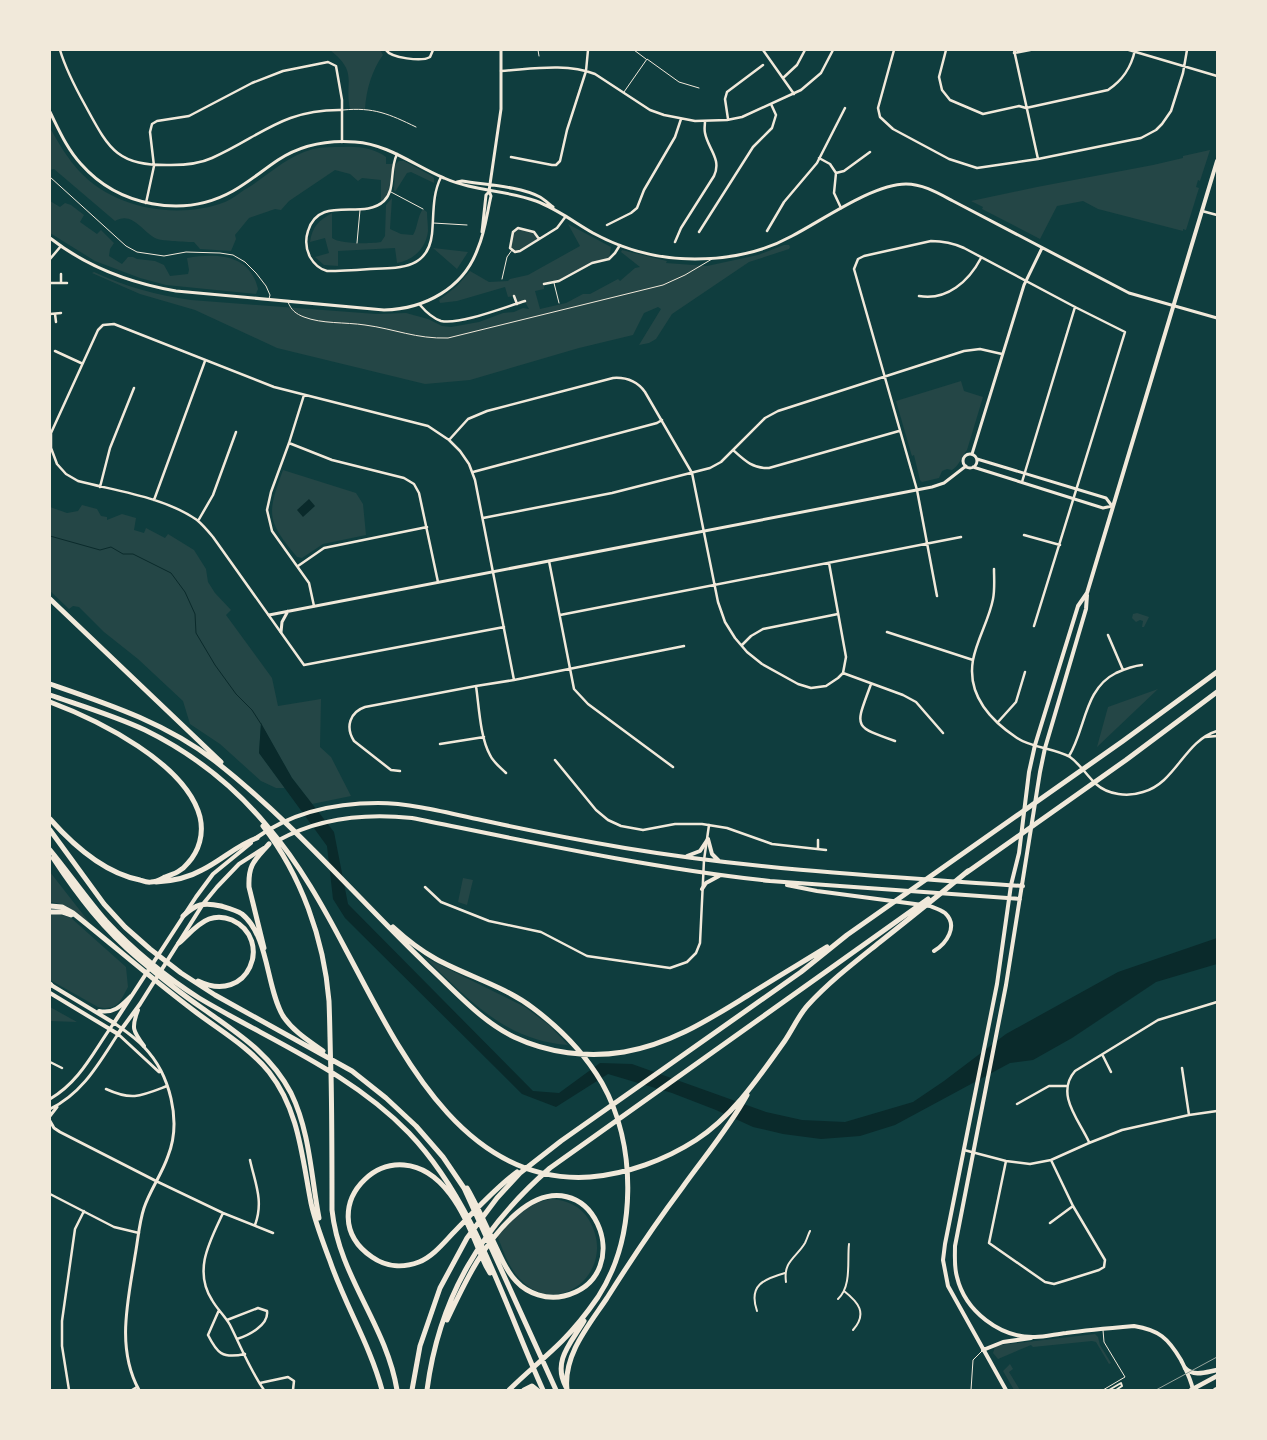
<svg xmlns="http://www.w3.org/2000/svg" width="1267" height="1440" viewBox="0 0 1267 1440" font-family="Overpass,sans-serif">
  <rect width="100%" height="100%" fill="#0f3d3e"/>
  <path fill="#244646" d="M330,50H380L383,55C372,70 366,90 365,109H350C344,81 359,73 330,50Z
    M50,128C59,144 68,159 80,172C115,209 178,220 225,202C232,199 238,194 244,190C267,177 286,156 313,149C322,147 333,147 343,147C358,146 374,148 386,157V164H393L389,194L381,204V180L362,178L358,181L350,174L335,170L289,201L281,210L275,209L249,218L235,235L236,239L231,251L200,249L194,242C187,242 159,241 155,238C142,231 132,211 115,221L54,169L50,170Z
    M1210,150L1200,181L1198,180L1196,187L1199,188L1186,230L1183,229V231L1098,209L1083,201L1057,206L1040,239L982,209L983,207L971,201L1037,187L1153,165L1183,158V156Z
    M399,161H404L432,176L434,178V183L411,172L407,173L395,192L394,190L395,165Z
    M392,198L390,229L401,234L413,235C418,227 417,217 423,209L427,212C427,218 428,225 428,231C426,249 413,260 397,263L395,248L338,251V266L324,265L315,257L329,253L325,238L310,242C312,227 319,220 332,213V238C339,244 371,244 381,242L385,236L386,205Z
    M50,201L60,207L65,203L71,205L84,215L80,222L97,234L101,230L114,243L110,249L109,256L122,264L128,257H133L137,259L155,261L164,265L170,276L188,274L189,270L187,258C217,253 250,254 258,289L256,294L166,285L140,278L95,261L50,233Z
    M568,224L611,247L609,259C586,264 567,279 544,284V289L535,291L540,309L566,303L583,294H590L618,279L620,281L635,268L640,267L621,252L622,250L667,261L666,263L707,266L758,255L784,245H789L790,247L789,249L749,262L672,314L656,339L649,343L639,345L661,309L658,307L644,313L633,335L579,348L470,380L425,384L277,348L195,310L140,294L92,273L94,272C126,287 157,295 191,300L376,314L406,313L428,319L442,326L451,327L479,322L503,313L514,312L523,308L529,309L525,302L517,304L514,296L508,297L505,287L457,301L440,303L439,300L457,286L470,271L489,282L508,281L510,279L528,275L580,246Z
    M516,228L532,231L539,239L515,252L510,247L513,232Z
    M433,248L468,252L457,269Z
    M961,381L964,391L983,397L967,450C961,457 960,465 952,470L947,469L942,471L939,478L922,482L920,480L914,455L912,456L911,453L896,401Z
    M283,470L356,493L363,504L366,535L323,544L302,558L297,557C266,520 267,514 283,470Z
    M82,505L97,509L101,516L107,517V520L122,514L136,518L134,530L144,533L146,528L165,538L168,534L194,550L206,569L208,582L215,593L231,610L226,615L272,678L278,706L321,699L320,747L331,757L351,796L312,804L292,778L261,724L259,753L285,788H276L261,781L220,744L190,724L183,701L138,659L104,632L79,607L73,606L69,609L50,591V507L67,513L78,511Z
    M1137,613L1149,617L1144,627H1142L1143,621L1140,620L1136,622L1132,618L1133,614Z
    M1158,689L1097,747L1108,707Z
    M50,872L89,922L88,923C76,912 67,904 50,902Z
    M463,878L473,880L467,905L458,902Z
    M50,914H56L70,917L126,967L128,987C120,1002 117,1011 98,1007L50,980Z
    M424,957L525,1007L549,1025L568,1045C503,1040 468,998 424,957Z
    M50,1007L77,1022L50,1021Z
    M551,1199C567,1200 581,1206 589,1220C619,1270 558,1321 520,1279C508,1267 503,1250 497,1235C511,1218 528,1203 551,1199Z
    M1095,1334L1098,1337L1100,1345L1111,1363L1109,1364L1096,1342L1092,1341L1033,1347L1031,1345L998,1359L993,1353L995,1347L1000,1345Z
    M1010,1364L1013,1369L1009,1372L1020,1390H1014L1003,1371Z"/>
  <path fill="#0a2a2b" d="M309,499L315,506L303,517L297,510Z
    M261,723L292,778L334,832L348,904L533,1091L559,1093L600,1063L632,1064L766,1112L802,1120L845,1122L913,1102L944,1081L1006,1034L1118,972L1217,938V964L1156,982L1072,1038L1033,1060L1010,1063L895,1125L860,1136L821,1139L783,1134L753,1127L716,1110L672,1093L608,1074L556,1107L522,1094L345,918L333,899L327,846L259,753Z"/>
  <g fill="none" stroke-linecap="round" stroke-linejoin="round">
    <path stroke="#0a2a2b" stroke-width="1" d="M50,536L100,550L111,547L123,554H133L171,573L185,592L195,614L196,633L215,665L236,694L252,710L261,724"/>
    <path stroke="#f1e9da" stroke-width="1" d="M538,50L539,56
      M634,50L646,59
      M624,92L647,59L679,82L699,88
      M343,110C374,107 389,114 416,127
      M50,177L126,246L137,252L164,256L186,252L220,253L233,255L245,262L256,273L266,286L270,295L269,299
      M391,192L423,209
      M433,223L467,225
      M357,243L360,210
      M502,279L507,257L512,250
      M554,283L559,303
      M288,302C291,310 296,314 304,317C322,324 345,322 365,325C395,329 416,339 448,338L663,285L685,275L712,259
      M1103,1330L1104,1342L1125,1377L1103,1390
      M971,1390L973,1360L982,1351"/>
    <path stroke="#f1e9da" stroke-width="2" d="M786,1282C783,1261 796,1258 805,1243C807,1239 808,1235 810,1231
      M844,1291C858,1302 868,1313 853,1330
      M838,1299C852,1286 847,1261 849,1244
      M757,1311C748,1285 764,1279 785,1273
      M1109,1390L1121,1383L1122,1386
      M1116,1390L1122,1386"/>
    <path stroke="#f1e9da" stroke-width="2.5" d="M60,50C66,70 75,87 85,105C109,149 116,166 171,165C185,165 199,164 212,158C261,136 283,109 342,110
      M386,50C391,58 422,62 430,57L433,50
      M763,50L794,94
      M894,50L878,108L880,117L893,129L949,159L977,168L1038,159L1141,138L1156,130L1162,124L1171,111L1183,73L1187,50
      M946,50L939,77L942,90L950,100L983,114L1019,106L1026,108L1108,90C1123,80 1131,68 1135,50
      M1014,50L1038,159
      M1129,50L1217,76
      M1014,53L1030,50
      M501,71C533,69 565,63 595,74L650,110L664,115L695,121L727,120L742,117L801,90L821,73L833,50
      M783,78L797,65L805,50
      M728,119L725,99L727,92L763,65
      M397,154C389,171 396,189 384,201C363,221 319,194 308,231C305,240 306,249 310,257C314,264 319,269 327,271C341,271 356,270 370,269C398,268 428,270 432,234C434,214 432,195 441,177
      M511,157L552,165H556L560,161L567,130L586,71L588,50
      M819,158L830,164L836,173L834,193L841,208
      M836,173L844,171L870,152
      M146,203L154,166L150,132L152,124L157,121L189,116L252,83L283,71L328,62L336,66L342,100V142
      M1202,211L1217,215
      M607,225L631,213L637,208L644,190L675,137L681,119
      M767,231L784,202L817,163L845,108
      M699,232L753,147L772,128L776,115L771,104
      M539,239L534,232L518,228L513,232L510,248L515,252L520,251L557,228L566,216
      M675,242L681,228L714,176C722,159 708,149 705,133C704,129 705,125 705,121
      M50,259L61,246
      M50,283H67
      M61,283V274
      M544,284L559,281L592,263L609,259L615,253L620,245
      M514,296L517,304
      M919,296C947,301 969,281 981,258
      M420,305C426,312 432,318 441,321C460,325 505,307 525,301
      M50,314L61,313
      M55,314L56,322
      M55,351L81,363
      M304,395L289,443L271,492L267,510L272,531L309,583L314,606
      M449,440L468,419L487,411L613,378C627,377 637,381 645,392L692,473L718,602L725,622L735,638L747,652L762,664L798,684L811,688L826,686L838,678L843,673L846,657L829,563
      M289,443L332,460L404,478L414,484L419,493L438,582
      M733,450C744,460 753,469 769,468L899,431
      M473,472L657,423L662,420
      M1022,482L1075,307
      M100,487L110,448L134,388
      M154,500L205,361
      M483,518L612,493L710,468L721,462L765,418L778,411L964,351L980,349L1002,354
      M198,521L213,495L236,432
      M1024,535L1060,545
      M549,561L574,689L588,704L673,767
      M298,566L324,548L427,527
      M994,569C994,578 995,589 993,599C989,620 977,639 973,660C967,694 990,720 1017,738C1032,748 1054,748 1070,757C1080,764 1087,776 1096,784C1108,795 1128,797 1143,792C1176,783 1184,741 1217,731
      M937,596L917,490L854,269L858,259L864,256L931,241C944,241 953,243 964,248L1075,307L1125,332L1034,626
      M560,615L961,537
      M504,627L304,665L213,537C208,531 203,525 197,520C164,497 116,491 78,481L66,474L57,464L51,448V433L98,330L103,325L114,324L274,387L428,426L449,440L460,451L469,464L475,480L514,680
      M887,632L973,660
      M1108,635L1123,670
      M742,645L751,636L763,629L838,614
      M843,673L903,695L916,702L943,733
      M871,684C856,726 851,726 895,741
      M476,686C479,706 480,737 490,755C493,762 500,767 506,773
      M998,722L1016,702L1025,672
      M1205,737L1217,736
      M440,744L484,737
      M1069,756C1086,728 1084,689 1116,673C1125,669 1132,666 1142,665
      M555,760L596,810L608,820L621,826L643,830L675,824H702L727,828L772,844L826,850
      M400,771L391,770L354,741C345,727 350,712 365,707L476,686L514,680L684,646
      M818,849V840
      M425,887L441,902L489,921L541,932L587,956L670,968L687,962L696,953L700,943L704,860L709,825
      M1103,1056L1111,1072
      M50,1062L62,1068
      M1182,1068L1189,1115
      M106,1089C132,1101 141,1096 167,1086
      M1017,1104L1049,1086H1066
      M1089,1142C1079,1120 1055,1094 1075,1071L1158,1020L1217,1002
      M964,1150L1006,1161L1030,1164L1051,1160L1089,1143L1122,1130L1189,1115L1217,1111
      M250,1160C255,1183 264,1201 255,1225
      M1006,1161L989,1243L1045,1282L1054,1284L1064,1281L1099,1270L1104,1267L1105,1260L1073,1206L1051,1160
      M156,1181L223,1213L273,1233
      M50,1194L114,1227L139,1233
      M223,1213C210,1241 193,1270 212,1300C217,1309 225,1316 230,1325C241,1347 250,1370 264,1390
      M1050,1223L1073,1206
      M219,1310L208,1335C217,1353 222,1359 245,1354
      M227,1320L258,1308L267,1311C269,1325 249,1335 237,1339
      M260,1383L288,1377L294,1381L293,1390
      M69,1390L62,1346V1321L75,1229L84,1211
      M132,1390L137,1387"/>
    <path stroke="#f1e9da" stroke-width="3" d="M50,112C59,130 67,149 81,164C118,206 183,219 233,191C249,182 263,170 278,160C301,145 329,140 355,142C388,144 415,166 444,178C473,191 506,190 536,201C557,209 574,222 593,233C624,250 660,259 695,259C728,259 763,252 792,236C823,220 873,184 906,184C923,184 938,193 953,201L1129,293L1217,318
      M457,182L462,181C486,185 519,186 540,197C545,200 549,204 553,207
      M482,232L486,195L489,192
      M50,238C87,267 130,283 176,291L384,310C425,309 464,288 478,248C485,232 487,213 491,196L489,191L501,109V50
      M963 461a7 7 0 1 1 14 0a7 7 0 1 1-14 0Z
      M972,454L1024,285L1042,248
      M977,459L1106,498L1112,506
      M973,467L1103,508L1112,506
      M269,615L932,487L944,483L966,466
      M281,632L282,622L288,611
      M50,1099C81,1081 94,1050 114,1023C124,1030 136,1038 144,1047C170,1074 182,1121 168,1156C162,1174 150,1190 144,1208C139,1223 138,1240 135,1256C128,1301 116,1348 139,1390
      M50,1109C83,1093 99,1063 118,1034L159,1072
      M50,1116L57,1107
      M50,1121L54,1128L60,1132L156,1181"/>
    <path stroke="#f1e9da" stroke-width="4" d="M1087,595L1086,609L1045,748L1040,772L1006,985L955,1246C955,1256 954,1267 957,1277C965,1311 1000,1338 1035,1337C1045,1337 1056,1334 1066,1333C1088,1330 1111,1328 1134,1326C1159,1330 1168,1338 1181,1360C1186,1370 1191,1379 1193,1390
      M256,838C291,813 335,803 378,803C412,803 453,814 486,821C532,831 579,840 625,848C757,870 890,877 1023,886
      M708,839L712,854L719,861
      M277,841C318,818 365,813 412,818C531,842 650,868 770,881L1020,899
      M687,856L700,851L708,839
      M787,885L817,891L930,906C935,908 941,910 945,913C959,926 946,944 934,951
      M702,889L706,883L719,876
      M51,985L114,1023L196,897L213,874L251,843
      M50,993L118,1034L140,1004L203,904L217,887L239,864L264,848
      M138,1010C131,1028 133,1031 144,1046
      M99,1011C114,1014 121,1006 131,996
      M983,1350L1003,1342L1031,1338
      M1006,1390L948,1286L943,1260L945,1244L997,984L1011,885L1019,853L1029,772L1035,745L1078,606L1087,593L1217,161"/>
    <path stroke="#f1e9da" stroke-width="4.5" d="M1185,1368C1194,1377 1206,1372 1217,1370
      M1191,1390L1217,1376
      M1215,1390L1217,1389"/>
    <path stroke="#f1e9da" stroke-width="5" d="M50,599L221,762
      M50,684C108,704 166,723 215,761C293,822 357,898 428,966C455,991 481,1021 514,1037C548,1053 587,1058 624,1052C671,1044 708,1020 747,996C774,979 801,963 827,947
      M50,695C82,706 115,716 145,730C192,753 235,787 268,827C299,863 324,908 346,950C397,1045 460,1186 590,1177C627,1174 665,1160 696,1140C733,1116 759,1077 784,1042C793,1029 798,1016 808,1005C830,981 855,962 880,942C909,919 939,895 968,871
      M50,702C98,720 186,763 200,817C204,834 199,851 188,863C182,871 174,874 165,877C161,879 156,882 151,882C148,883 143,881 140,880C104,873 73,845 50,819
      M263,826C301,875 324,939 329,1001C330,1025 330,1049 331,1073C332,1119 332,1164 332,1210C339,1277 386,1324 397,1390
      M50,830L104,904L125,927L150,949L181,973L215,995L352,1071L386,1098L416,1126L443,1157L464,1188L556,1390
      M50,850C69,873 86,898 106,921C132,949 167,978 199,998C271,1041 350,1072 409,1133C475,1202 504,1304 543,1390
      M53,858C78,896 104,930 139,959C159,976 180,993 202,1008C237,1033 270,1053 291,1093C310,1132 311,1176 319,1218
      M966,873L1126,760L1217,692
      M156,882C173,881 188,878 202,870C222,860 237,845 257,838
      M50,906L62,907L73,913C113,945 152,979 193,1010C219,1030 248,1046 269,1072C299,1110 302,1157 311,1203C315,1222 323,1242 330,1261C345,1305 370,1345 382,1390
      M50,912H62L71,915
      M183,916C196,904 203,902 221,906C228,908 236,910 242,914C269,936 266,987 283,1016C293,1031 309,1041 323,1051
      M393,927C406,939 420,950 436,959C467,976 504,986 533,1008C561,1029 585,1054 602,1083C637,1145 637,1237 598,1297C587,1313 575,1328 562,1341C545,1358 526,1373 509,1390
      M179,943C188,935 198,923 209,919C217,916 225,917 232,920C274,939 249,1006 198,981
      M264,948L249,887C248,864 255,860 269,844
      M50,984L51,985
      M490,1273L486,1266C475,1242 466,1215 450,1194C392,1117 306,1212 372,1257C386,1267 403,1268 419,1262C434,1256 445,1241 456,1230C476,1210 494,1189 517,1172
      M447,1320C465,1282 484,1241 517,1213C591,1150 642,1277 564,1296C547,1300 528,1294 516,1281C507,1272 502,1260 497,1249C487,1228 478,1207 467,1188
      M566,1387C552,1361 571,1343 584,1321
      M412,1390L420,1346L440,1288L467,1238L497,1198L520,1173L561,1141L801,972L847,935L1123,741L1217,672
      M427,1390C439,1298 481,1228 550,1168L928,899
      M524,1390L532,1386L537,1390
      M567,1390C563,1355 589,1325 607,1298C631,1260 655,1224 682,1188C704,1157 729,1128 747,1095"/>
    <path stroke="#97a49c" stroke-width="1" d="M1156,1390L1217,1357"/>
  </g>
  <rect width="1267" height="1440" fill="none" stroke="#f1e9da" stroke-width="102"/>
</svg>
